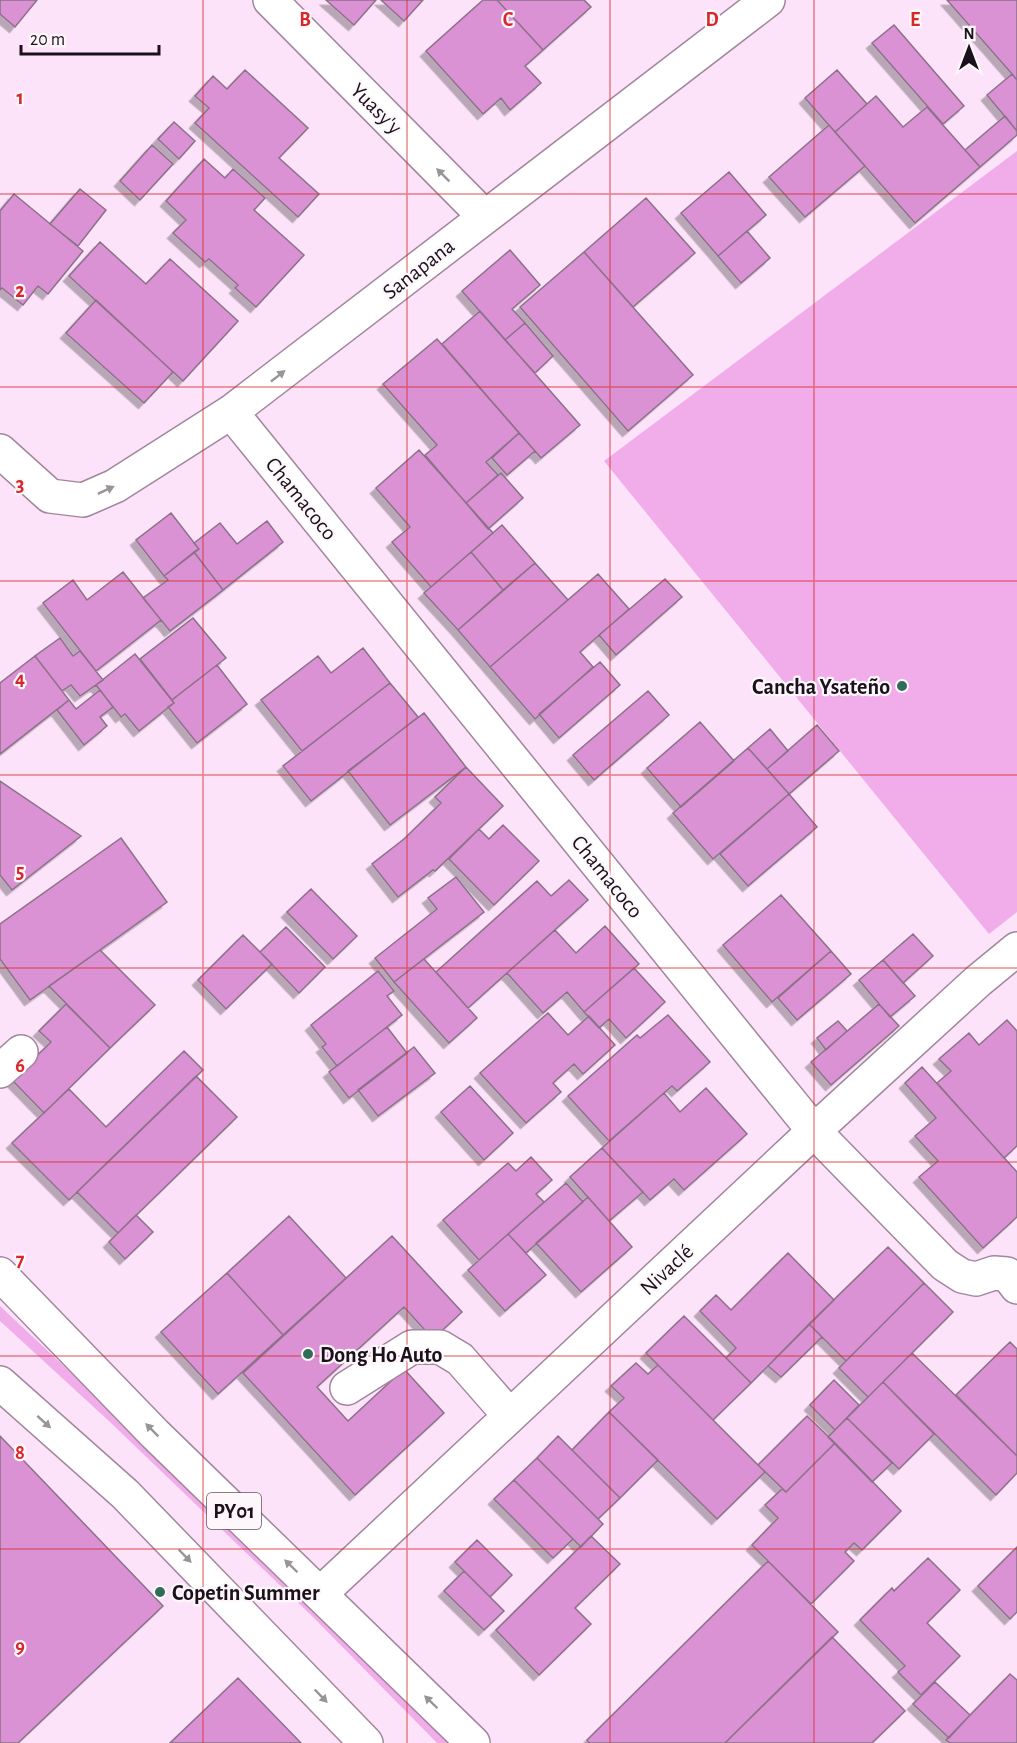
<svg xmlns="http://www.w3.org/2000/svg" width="1017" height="1743" viewBox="0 0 1017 1743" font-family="'Alegreya Sans',sans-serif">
  <defs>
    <filter id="shadow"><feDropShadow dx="-5.5" dy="5.5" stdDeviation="0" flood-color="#0004"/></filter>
  </defs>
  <rect width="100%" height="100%" fill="#fce3f9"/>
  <path fill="#f0ade9" d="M1017,151V912L989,934L604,461Z
    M0,1306L116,1415L451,1743H437L313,1617L110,1422L0,1321Z"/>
  <path fill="#da92d4" stroke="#8c7189" stroke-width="1.5" filter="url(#shadow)" d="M0,0H37L15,27L0,14Z
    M326,0H376L354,25Z
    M381,0H423L404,21Z
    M483,0H497L543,50L525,66L541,83L510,110L501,98L483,114L426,51Z
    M497,0H584L591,7L543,50Z
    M947,0H1017V80L1012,74Z
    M894,25L964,106L943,124L872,43Z
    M245,70L308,128L279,158L319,194L298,217L195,123L209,108L195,96L213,76L227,89Z
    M837,70L867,104L835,132L805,98Z
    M1012,74L1017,80V131L987,95Z
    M876,96L903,127L927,107L980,167L915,223L835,132Z
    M1005,116L1017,131V135L980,167L965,150Z
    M174,122L195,141L179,159L158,139Z
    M829,125L865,166L805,217L769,177Z
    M152,145L173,164L140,200L120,181Z
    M204,159L225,178L233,169L265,198L254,210L304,255L256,307L235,288L238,285L209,259L205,262L173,233L186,220L166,201Z
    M729,172L766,215L718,256L681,213Z
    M80,189L106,210L78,246L50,224Z
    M14,194L83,251L48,294L38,286L23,305L2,288L0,290V211Z
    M646,198L695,253L633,307L584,252Z
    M747,231L770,258L741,283L718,256Z
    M100,242L146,284L170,259L238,321L183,381L69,276Z
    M510,250L540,285L512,309L525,323L505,340L462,291Z
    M584,252L693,375L628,431L520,307Z
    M96,300L173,372L144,403L66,333Z
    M480,311L580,425L541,458L442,344Z
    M525,323L553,356L535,373L505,340Z
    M437,339L519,433L486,462L498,475L466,503L425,455L437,445L383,384Z
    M519,433L535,451L507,475L492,458Z
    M419,450L493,533L431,587L392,542L410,527L376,488Z
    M501,473L523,498L488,529L466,503Z
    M171,513L199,549L164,576L136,540Z
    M267,521L283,542L223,590L194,552L199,549L194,543L220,523L237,544Z
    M502,525L535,563L503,590L471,552Z
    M194,552L223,590L170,631L143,598L168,580L164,576Z
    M471,552L503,590L458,630L424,593Z
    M535,563L568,600L490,667L458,630Z
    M123,572L161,620L96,671L43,603L73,580L87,600Z
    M598,574L629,609L580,652L593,667L535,719L490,667Z
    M665,579L682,597L616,655L599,635Z
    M193,618L226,658L172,700L140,659Z
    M60,638L73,656L80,651L103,680L80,696L71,685L62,691L35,656Z
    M363,648L390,683L302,751L261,700L318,656L331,673Z
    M135,654L174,703L139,731L125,714L121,717L96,685Z
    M35,656L69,700L0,754V683Z
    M600,662L620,685L559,738L539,714Z
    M217,665L247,704L197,743L168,707L174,703L172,700Z
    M390,683L418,717L311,801L283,766Z
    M100,690L113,707L100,717L107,726L84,745L57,710L69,700L76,709Z
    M648,691L669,715L594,780L573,755Z
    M424,713L466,767L390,825L348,771Z
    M700,722L734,761L681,807L647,768Z
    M817,725L839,751L789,794L767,769Z
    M770,729L788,751L767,769L748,748Z
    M748,748L789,794L713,859L673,813Z
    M466,767L503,806L435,871L433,870L398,897L372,864L404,839L441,803L435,797Z
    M0,781L81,836L12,890L0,875Z
    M789,794L817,827L748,886L720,854Z
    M503,825L539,861L494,905L449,859L479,829L489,839Z
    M121,838L167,902L30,1000L0,959V924Z
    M456,877L484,912L394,982L375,958L437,909L428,898Z
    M569,880L588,900L468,1008L436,972L537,881L551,896Z
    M311,889L357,936L333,959L287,912Z
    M781,895L831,951L772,1002L723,945Z
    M605,926L639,964L584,1012L567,992L543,1013L507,973L555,930L576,953Z
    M286,927L325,967L299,993L260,952Z
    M913,934L933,956L903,983L883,960Z
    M243,935L272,964L226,1009L198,980Z
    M100,950L155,1005L110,1048L49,986Z
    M831,951L851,974L797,1020L778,998Z
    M424,959L477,1018L449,1043L394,982Z
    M883,960L915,996L890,1017L859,980Z
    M634,968L665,1002L626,1038L609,1019L599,1028L584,1012Z
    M378,971L394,991L387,996L402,1015L337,1066L322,1047L326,1044L311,1025Z
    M66,1004L110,1048L44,1113L12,1080L51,1042L39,1031Z
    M879,1004L899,1026L831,1085L811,1062Z
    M548,1013L568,1035L589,1016L615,1045L583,1074L574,1064L553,1083L561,1092L526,1123L480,1073Z
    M668,1015L710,1062L677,1091L672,1086L609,1141L568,1096L637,1035L640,1038Z
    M1007,1020L1017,1031V1146L1004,1158L937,1083L951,1071L939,1059L969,1033L979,1045Z
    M838,1021L847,1031L826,1050L817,1038Z
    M387,1027L407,1053L349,1098L329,1072Z
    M414,1047L435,1073L378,1116L358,1090Z
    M184,1051L203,1070L69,1200L12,1143L69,1089L106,1127Z
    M922,1067L1017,1172V1217L983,1248L919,1177L938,1161L915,1136L936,1118L905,1083Z
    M196,1076L237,1117L118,1233L77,1192Z
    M470,1086L513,1133L484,1160L441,1112Z
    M706,1088L747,1134L684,1190L674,1179L650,1200L602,1148L664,1093L680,1112Z
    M602,1148L643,1192L609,1221L570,1177Z
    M531,1157L552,1180L536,1194L544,1202L479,1260L443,1220L508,1163L516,1171Z
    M566,1183L583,1202L526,1253L508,1234Z
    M588,1197L632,1247L581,1292L536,1243Z
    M136,1215L153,1232L125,1259L109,1242Z
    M289,1216L346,1278L283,1335L227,1273Z
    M508,1234L546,1275L505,1311L468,1270Z
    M392,1236L462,1312L433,1339L404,1307L317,1387L348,1421L404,1369L444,1413L355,1495L243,1373Z
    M888,1247L924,1283L846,1361L809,1324Z
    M788,1253L834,1300L751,1383L726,1358L736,1348L700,1311L716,1295L731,1310Z
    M227,1273L283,1335L218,1394L161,1332Z
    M924,1283L953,1312L868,1397L839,1368Z
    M684,1316L751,1383L713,1420L646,1353Z
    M809,1324L822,1337L781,1377L768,1366Z
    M1010,1342L1017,1349V1456L956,1395Z
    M912,1353L1017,1456V1473L996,1495L883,1382Z
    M636,1363L648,1374L658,1365L765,1472L717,1519L609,1412L624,1398L611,1386Z
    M834,1380L859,1405L835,1430L810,1405Z
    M883,1382L934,1434L899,1469L847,1418Z
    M609,1412L658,1460L620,1498L572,1450Z
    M807,1416L835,1443L786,1492L758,1465Z
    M847,1418L892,1463L872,1482L828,1437Z
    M0,1436L163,1606L18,1743H0Z
    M558,1436L620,1498L598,1519L537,1458Z
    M835,1443L901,1511L862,1550L854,1543L845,1552L854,1561L811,1604L752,1545L778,1518L765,1505L782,1489L786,1492Z
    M537,1458L603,1524L581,1547L514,1480Z
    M514,1480L573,1539L553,1558L494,1499Z
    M591,1536L620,1564L575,1608L591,1624L539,1675L496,1630Z
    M477,1540L512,1575L490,1597L455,1562Z
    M1017,1547V1612L1010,1619L978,1586Z
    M928,1558L960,1590L927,1623L960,1656L921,1695L898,1672L905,1666L860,1620L892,1588L894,1591Z
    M768,1561L838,1632L725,1743H589L587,1740Z
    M464,1571L504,1611L484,1630L444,1591Z
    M832,1637L905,1711L872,1743H725Z
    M1010,1674L1017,1680V1743H950L946,1740Z
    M238,1678L301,1743H170Z
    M935,1682L970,1715L949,1738L913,1704Z"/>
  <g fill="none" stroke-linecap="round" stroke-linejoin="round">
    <g stroke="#a1869e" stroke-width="36">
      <path id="minor" d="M270,0L485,217
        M231,412L814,1131L945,1265L962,1276L976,1279L994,1273L1007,1274L1017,1287
        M0,451L50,496L83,500L115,486L231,412L768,0
        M0,1071L21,1052
        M347,1388L412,1347H440L460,1359L510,1416
        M320,1594L814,1131L978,981L1017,949"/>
    </g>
    <g stroke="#a1869e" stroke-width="36">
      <path id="highway" d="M0,1274L155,1434L473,1743
        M0,1383L125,1494L366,1743"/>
    </g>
    <use href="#minor" stroke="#fff" stroke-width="33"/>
    <use href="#highway" stroke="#fff" stroke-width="33"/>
  </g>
  <defs><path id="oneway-solid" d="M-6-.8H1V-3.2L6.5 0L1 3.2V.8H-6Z" transform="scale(1.5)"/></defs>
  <g fill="#989498">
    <use href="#oneway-solid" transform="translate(443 175) rotate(-135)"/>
    <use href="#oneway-solid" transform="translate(278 376) rotate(-38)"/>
    <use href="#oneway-solid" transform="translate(106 490) rotate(-25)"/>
    <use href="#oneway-solid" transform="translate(44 1422) rotate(42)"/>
    <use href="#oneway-solid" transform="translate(152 1430) rotate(-135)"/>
    <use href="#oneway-solid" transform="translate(185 1556) rotate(46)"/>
    <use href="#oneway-solid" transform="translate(291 1566) rotate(-136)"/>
    <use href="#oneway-solid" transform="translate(321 1696) rotate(46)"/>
    <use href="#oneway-solid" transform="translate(431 1702) rotate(-136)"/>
  </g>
  <path fill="none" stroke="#d62828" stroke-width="1.5" stroke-opacity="0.55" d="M203,0V1743M407,0V1743M610,0V1743M814,0V1743M0,194H1017M0,387H1017M0,581H1017M0,775H1017M0,968H1017M0,1162H1017M0,1356H1017M0,1549H1017"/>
  <g fill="#306d59" stroke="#fdf7fc" stroke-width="2">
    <circle cx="902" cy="686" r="6"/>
    <circle cx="308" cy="1354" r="6"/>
    <circle cx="160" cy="1592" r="6"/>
  </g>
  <g text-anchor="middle" stroke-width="4.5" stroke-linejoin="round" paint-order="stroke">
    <rect fill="#fdf7fc" stroke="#5f565e" stroke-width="1.5" x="207" y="1493" width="54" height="36" rx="4.5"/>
    <g font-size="21" font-weight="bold" fill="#1b111a">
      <text x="234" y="1518">PY01</text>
    </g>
    <g font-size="22" fill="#1b111a" stroke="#fdf7fc">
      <text transform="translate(377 108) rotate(45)" y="8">Yuasy'y</text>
      <text transform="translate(418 268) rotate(-38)" y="8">Sanapana</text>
      <text transform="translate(302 498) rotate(51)" y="8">Chamacoco</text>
      <text transform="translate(608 876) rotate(51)" y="8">Chamacoco</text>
      <text transform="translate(666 1269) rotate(-43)" y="8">Nivaclé</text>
    </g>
    <g font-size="22" font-weight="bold" fill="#1b111a" stroke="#fdf7fc" text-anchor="start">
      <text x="890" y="694" text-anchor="end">Cancha Ysateño</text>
      <text x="320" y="1362">Dong Ho Auto</text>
      <text x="172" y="1600">Copetin Summer</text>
    </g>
  </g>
  <g font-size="20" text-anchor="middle" font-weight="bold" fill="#d62828" stroke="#fdf7fc" stroke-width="4.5" stroke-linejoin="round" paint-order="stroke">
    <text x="305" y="26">B</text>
    <text x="508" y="26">C</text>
    <text x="712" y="26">D</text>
    <text x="915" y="26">E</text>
    <text x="20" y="104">1</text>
    <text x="20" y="297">2</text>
    <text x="20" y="491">3</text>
    <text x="20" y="685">4</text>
    <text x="20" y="878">5</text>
    <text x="20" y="1072">6</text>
    <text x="20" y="1266">7</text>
    <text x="20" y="1459">8</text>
    <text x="20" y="1653">9</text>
  </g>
  <g transform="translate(969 48)" stroke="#fdf7fc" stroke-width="4.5" paint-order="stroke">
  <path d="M0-4.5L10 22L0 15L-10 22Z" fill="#1b111a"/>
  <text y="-9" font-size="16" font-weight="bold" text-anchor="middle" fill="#1b111a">N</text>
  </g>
  <path d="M21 45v9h138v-9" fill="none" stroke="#1b111a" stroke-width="3"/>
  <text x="30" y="45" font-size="18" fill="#1b111a" stroke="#fdf7fc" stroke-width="4.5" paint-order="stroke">20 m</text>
</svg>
